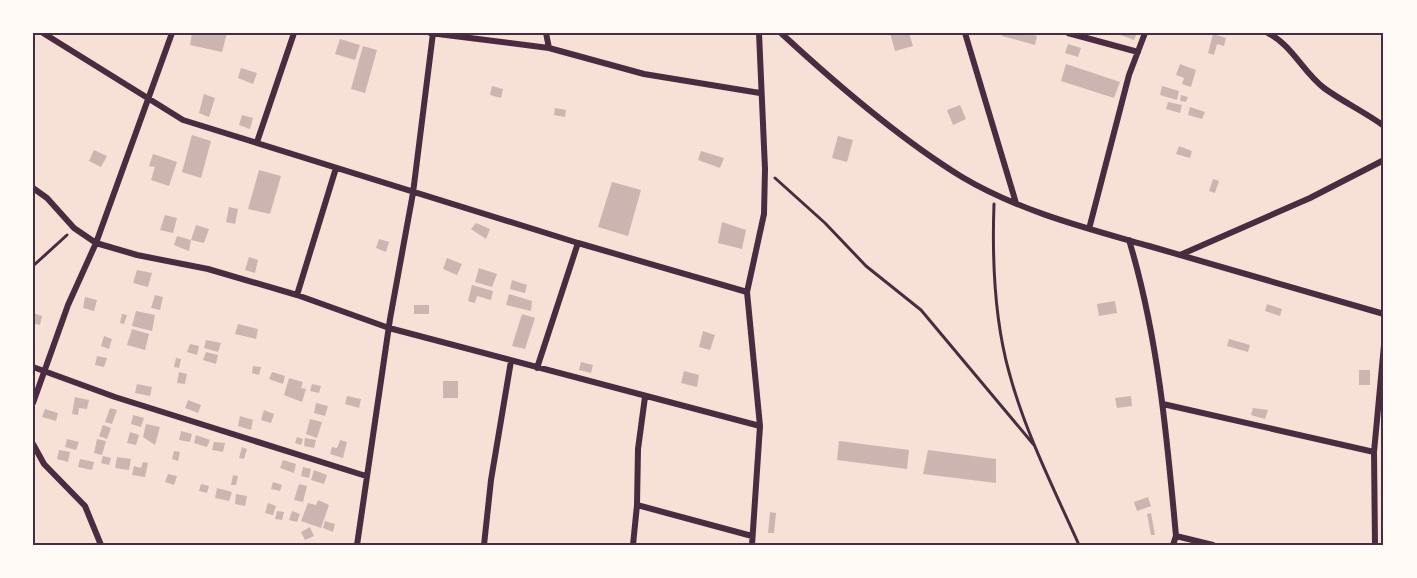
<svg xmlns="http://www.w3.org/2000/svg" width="1417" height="578" viewBox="0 0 1417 578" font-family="Literata,serif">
  <rect width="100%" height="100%" fill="#f7e1d7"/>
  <path fill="#ccb4b1" d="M192,33H227L222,52L190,45Z
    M890,33H909L913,46L895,51Z
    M1004,33H1026L1037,36L1035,45L1002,36Z
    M1115,33H1137L1134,40Z
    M1213,34L1226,38L1224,46L1217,44L1214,55L1208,53Z
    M340,39L360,45L355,60L335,54Z
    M1068,44L1081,48L1078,57L1065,53Z
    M363,46L377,50L365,93L351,89Z
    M1066,64L1120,82L1114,98L1061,81Z
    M1180,64L1196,70L1191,87L1182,84L1184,78L1176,75Z
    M241,68L257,73L253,84L238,78Z
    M492,86L503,89L501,98L490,95Z
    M1162,86L1179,91L1177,100L1160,95Z
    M204,94L215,98L209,117L199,113Z
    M1181,95L1188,97L1186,102L1180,101Z
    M1168,102L1182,105L1180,113L1166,109Z
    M960,105L966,119L953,125L947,110Z
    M1190,107L1205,112L1202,119L1188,115Z
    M555,108L566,110L565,117L554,115Z
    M242,115L253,118L250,129L239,125Z
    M192,135L211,141L201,178L182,172Z
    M838,136L853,140L847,162L832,158Z
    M1179,146L1192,151L1190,158L1176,154Z
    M94,150L107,156L101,167L89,161Z
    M701,151L724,158L720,168L698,160Z
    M153,154L177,162L169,186L151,180L155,167L149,166Z
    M259,170L281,176L270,214L248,209Z
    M1213,179L1219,181L1215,193L1209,191Z
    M612,182L641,190L628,236L598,227Z
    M229,207L238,209L235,224L226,222Z
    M165,215L177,218L173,233L160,230Z
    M722,222L746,230L742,249L718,243Z
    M476,223L490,229L486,239L471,229Z
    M196,225L209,229L204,243L191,240Z
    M177,236L191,240L189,251L174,245Z
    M379,239L389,242L386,252L376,248Z
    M249,257L258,260L255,273L245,270Z
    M447,258L462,264L457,275L443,269Z
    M479,268L497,274L492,287L475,282Z
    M137,270L152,273L148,287L133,283Z
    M512,280L527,285L525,293L510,289Z
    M472,285L493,291L491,300L477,296L475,303L468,301Z
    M509,294L532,301L531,311L506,305Z
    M155,295L163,297L160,310L151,308Z
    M85,297L97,300L94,311L83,308Z
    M1115,301L1117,313L1099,316L1097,304Z
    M1267,304L1282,309L1280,316L1265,311Z
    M414,305H429V314H414Z
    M136,311L155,315L152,331L132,326Z
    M33,313L42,316L40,325L33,323Z
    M122,314L127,315L124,324L120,323Z
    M522,314L535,318L525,349L512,346Z
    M238,324L258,329L256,339L235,334Z
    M132,329L149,334L145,350L127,345Z
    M703,331L715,335L710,350L699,347Z
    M104,336L112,339L109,349L101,346Z
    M1229,339L1250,345L1248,352L1227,346Z
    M206,340L221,343L218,352L204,348Z
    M190,344L199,346L197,355L187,352Z
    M206,352L218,355L216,364L203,360Z
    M97,356L107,358L104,367L95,365Z
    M176,358L181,359L179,368L174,367Z
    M581,362L593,365L591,373L579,370Z
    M253,366L261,367L259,375L252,373Z
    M1359,370H1370V385H1359Z
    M684,371L699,375L697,387L681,383Z
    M179,372L187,374L185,384L177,383Z
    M272,372L285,376L283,384L269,379Z
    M289,378L303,382L301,388L306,389L302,402L284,395Z
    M443,381H458V398H443Z
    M137,384L152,387L150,396L135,393Z
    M312,384L321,386L319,393L310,391Z
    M347,396L361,399L359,408L345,404Z
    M1131,396L1132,406L1117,408L1115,398Z
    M75,397L89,400L87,409L79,408L78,415L72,414Z
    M188,400L201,405L198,413L185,408Z
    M316,403L328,406L325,416L314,413Z
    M110,408L117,410L112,424L105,422Z
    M1253,408L1268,410L1265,419L1251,415Z
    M45,409L58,413L56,421L42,417Z
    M264,410L274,414L271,423L261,420Z
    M133,415L144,418L141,427L131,424Z
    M240,416L253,420L251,430L238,426Z
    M310,419L322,422L317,438L306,434Z
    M146,424L160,427L155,445L143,437Z
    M103,425L111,428L107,439L99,436Z
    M181,431L192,434L190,442L179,440Z
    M130,432L139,435L136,445L127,443Z
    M196,435L210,440L207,447L194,443Z
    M297,437L303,439L301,445L295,443Z
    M305,438L316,440L314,448L304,446Z
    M67,439L79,442L76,450L65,447Z
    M97,439L106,441L102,455L94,453Z
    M340,440L347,442L343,458L330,454L332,447L337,448Z
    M839,441L909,450L907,469L837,460Z
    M214,442L225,443L223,452L212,450Z
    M242,447L247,449L244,459L239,458Z
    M59,450L70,452L68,462L57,459Z
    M928,450L996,459V483L923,474Z
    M174,451L180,452L178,461L172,459Z
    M103,456L111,458L109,465L101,463Z
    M117,457L131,459L129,470L115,468Z
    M80,459L94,462L92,470L78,467Z
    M283,460L296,464L294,473L280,468Z
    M143,462L148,463L145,477L132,475L134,466L141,468Z
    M303,467L311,469L309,478L301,476Z
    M314,470L327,475L324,484L311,480Z
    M168,474L177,476L174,485L165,482Z
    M233,475L238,476L236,485H231Z
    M273,482L282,485L280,491L271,489Z
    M201,484L209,486L207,493L199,491Z
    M299,484L307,486L303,502L294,500Z
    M217,488L232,492L229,501L215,498Z
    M236,494L247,496L245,506L235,504Z
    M1148,497L1151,506L1137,511L1134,502Z
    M318,500L329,505L321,528L301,521L308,503L316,505Z
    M268,503L276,506L273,515L265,513Z
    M277,511L284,512L282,520L275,519Z
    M292,511L300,514L297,522L289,520Z
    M770,512L776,513L774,533H768Z
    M1151,513L1155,535H1151L1147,514Z
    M325,521L335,524L333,532L323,528Z
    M310,527L314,536L305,540L301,532Z"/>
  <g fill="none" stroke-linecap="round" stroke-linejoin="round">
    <path stroke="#4a2c40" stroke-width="3" d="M775,178L825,223L866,266L921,310L1034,445
      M994,204C992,259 994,318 1009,372C1025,432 1054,489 1079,545
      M33,266L67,235"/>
    <path stroke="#4a2c40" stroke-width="6" d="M43,33L183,120L578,243
      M430,33L549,48L644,74L760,93
      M546,33L549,48
      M781,33C835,83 900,139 962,177C1019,211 1086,228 1149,246C1227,269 1306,291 1384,314
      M965,33L1016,203
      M1068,33L1138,52
      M1268,33C1292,45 1303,72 1324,88C1343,102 1365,112 1384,126
      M257,142L294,33
      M33,188L47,198L74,228L96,243L137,255L208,269L297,295L389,328L760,426
      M1089,229L1129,75L1145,33
      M1129,240C1158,336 1167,437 1176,536L1173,545
      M1180,255L1310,198L1384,160
      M297,295L336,168
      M33,367L115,397L366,476
      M537,368L578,243L747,292
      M33,403L68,305L96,243L172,33
      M1163,404L1374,452
      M33,444L44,464L85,506L101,545
      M637,505L638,449L645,397
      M1176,536L1213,545
      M357,545L390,319L413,193L433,33
      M484,545L491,480L511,361
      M633,545L637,505L752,536
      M752,545L760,426L747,292L764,214L765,169L759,33
      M1375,545L1374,452L1384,345"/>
  </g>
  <rect width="1417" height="578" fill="none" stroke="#fffaf5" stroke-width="69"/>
  <rect x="34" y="34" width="1348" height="510" fill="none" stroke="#4a2c40" stroke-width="2"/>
</svg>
